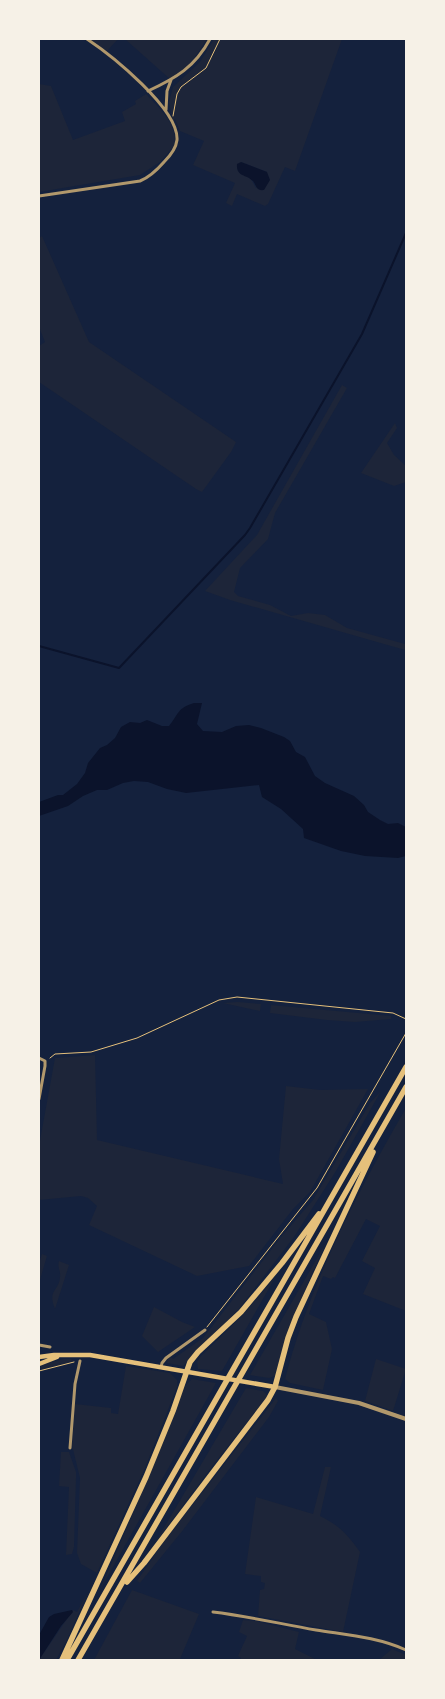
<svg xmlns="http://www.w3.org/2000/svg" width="445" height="1699" viewBox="0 0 445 1699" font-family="Helvetica,sans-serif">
  <rect width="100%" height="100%" fill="#14213d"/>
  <path fill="#1d2539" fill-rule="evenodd" d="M89,39H118L107,51Z
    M125,39H207L191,63L171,80Z
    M214,39H342L295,171L285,167L268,204L265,206L237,194L232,206L226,203L235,183L193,165L204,141L180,131L175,119L173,122L169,102L173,87L200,62ZM241,162L267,172L256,188Z
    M39,84L51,86L73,140L125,121L122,112L136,104L135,101L146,94C160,109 177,123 175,145L160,162L140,175L39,192Z
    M42,236L89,342L236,442L231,452L202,492L196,489L39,382V346L45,342L39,327V238Z
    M342,385L347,388L275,513L268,539L240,568L234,592L238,596L270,605L291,616L308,613L325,615L347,628L405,644V650L230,600L205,591L257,535Z
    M395,423L397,428L387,443L394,455L406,466V482L394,486L361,473Z
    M238,1002L261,1004L260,1011L223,1003Z
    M271,1005L391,1016V1019L355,1022L327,1020L270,1013Z
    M95,1055L97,1140L283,1184L279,1159L286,1086L320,1090L368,1089L310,1192L293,1209L249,1266L197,1276L89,1225L97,1206L88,1198L81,1196L39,1200V1146L55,1058Z
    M381,1091L336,1171L294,1237L239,1309L183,1366L167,1363L168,1358L171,1357L173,1359L203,1338L281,1237L313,1200L370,1103Z
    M406,1108V1311L363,1294L375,1268L362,1261L380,1226L366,1219L335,1278L333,1277L331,1279L323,1276L309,1314L326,1322L332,1349L323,1390L290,1383L285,1379C310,1283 357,1193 406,1108Z
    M328,1239C307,1283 288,1329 275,1376L269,1378L250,1375Z
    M42,1254L47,1256L39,1283V1263Z
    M59,1261L69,1265L55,1309C47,1289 59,1292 60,1277C61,1271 57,1267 59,1261Z
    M276,1276L222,1371L198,1369L197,1362L200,1357L242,1316Z
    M154,1307L182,1322L195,1327L158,1352L142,1336Z
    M64,1359H71L74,1361L41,1370V1365Z
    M376,1359L406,1369L393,1411L365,1401Z
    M126,1366L170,1373L177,1380V1387L145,1468L97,1573L81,1564L77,1553L80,1478L72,1445L75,1404L111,1408V1413L118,1414Z
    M192,1379L216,1383L99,1592L138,1502L185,1386Z
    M246,1388L263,1391L267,1395L266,1398L214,1464L155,1543Z
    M276,1398L278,1401L269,1417L183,1530L140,1583L137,1581L162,1544Z
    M61,1452H69L76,1472V1478L74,1547L72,1554L66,1555L69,1487L59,1486Z
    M325,1467H331L320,1516C340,1526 347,1534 360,1552L343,1632L258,1616L260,1590L264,1589L265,1583L261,1582V1576L245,1574L256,1497L313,1514Z
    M132,1590L199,1614L180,1659L181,1660H94Z
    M88,1592L66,1642L56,1660H39L73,1610L77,1612Z
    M243,1620L256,1621L299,1632L295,1649L317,1660H240L241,1658L238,1656L247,1636L239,1632Z
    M392,1649L406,1655V1660H379Z"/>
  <path fill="#0b132b" d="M241,162L267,172L270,180L264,190C256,191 257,186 253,181C246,174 236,177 237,164Z
    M194,703H202L197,724L203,731L222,732L236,726L249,725L261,728L284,737L290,741L296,752L305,757L315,776L325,783L354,796L364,805L368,812L380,820L388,824L398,823L406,827V856L398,858L365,856L341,851L304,838L303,829L281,809L262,797L259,785L186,793L167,789L148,782L134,781L123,783L107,790H97L83,796L68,806L39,816V802L58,795H63L77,784L85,773L88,763L100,748L107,745L115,738L121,727L130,722L140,723L147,720L162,726H169C179,714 177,708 194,703Z
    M72,1610L73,1612L61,1626L39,1660V1635L49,1617L54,1614Z"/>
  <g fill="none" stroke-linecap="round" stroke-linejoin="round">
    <path stroke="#0b132b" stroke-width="2" d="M39,646L119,668L245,535L250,528L362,334L406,233"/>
    <path stroke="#e5c07b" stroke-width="1" d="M173,116L177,94L181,87L206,68L220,39
      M50,1058L55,1054L91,1052L137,1038L219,1000L237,997L393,1013L406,1019
      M207,1327L317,1188L406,1033
      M39,1371L74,1362"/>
    <path stroke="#b1986c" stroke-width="3" d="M148,91C176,78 195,67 210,39
      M166,110L167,91L171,80
      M39,196L140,181C150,177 157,170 164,162C170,156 176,149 177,140C179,109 111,55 87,39
      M39,1058L45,1061V1066L39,1099
      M39,1345L50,1347
      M161,1367L162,1363L166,1358L205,1330
      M70,1448L75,1384L80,1361
      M213,1612C247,1616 281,1624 316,1630C347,1635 377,1637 406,1650"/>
    <path stroke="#b1986c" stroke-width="4" d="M275,1387L359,1403L406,1419"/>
    <path stroke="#e5c07b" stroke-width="4.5" d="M39,1357L54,1355H90L275,1387
      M39,1364L57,1357"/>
    <path stroke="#e5c07b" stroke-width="5.5" d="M127,1582L144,1563L268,1400L275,1387L288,1338L296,1317L373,1152
      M62,1660L146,1477L173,1411L190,1362L198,1352L241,1312L282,1263L319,1214
      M67,1660L406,1067
      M78,1660L406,1087"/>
  </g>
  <rect width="445" height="1699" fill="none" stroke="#f6f1e7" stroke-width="80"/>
</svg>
